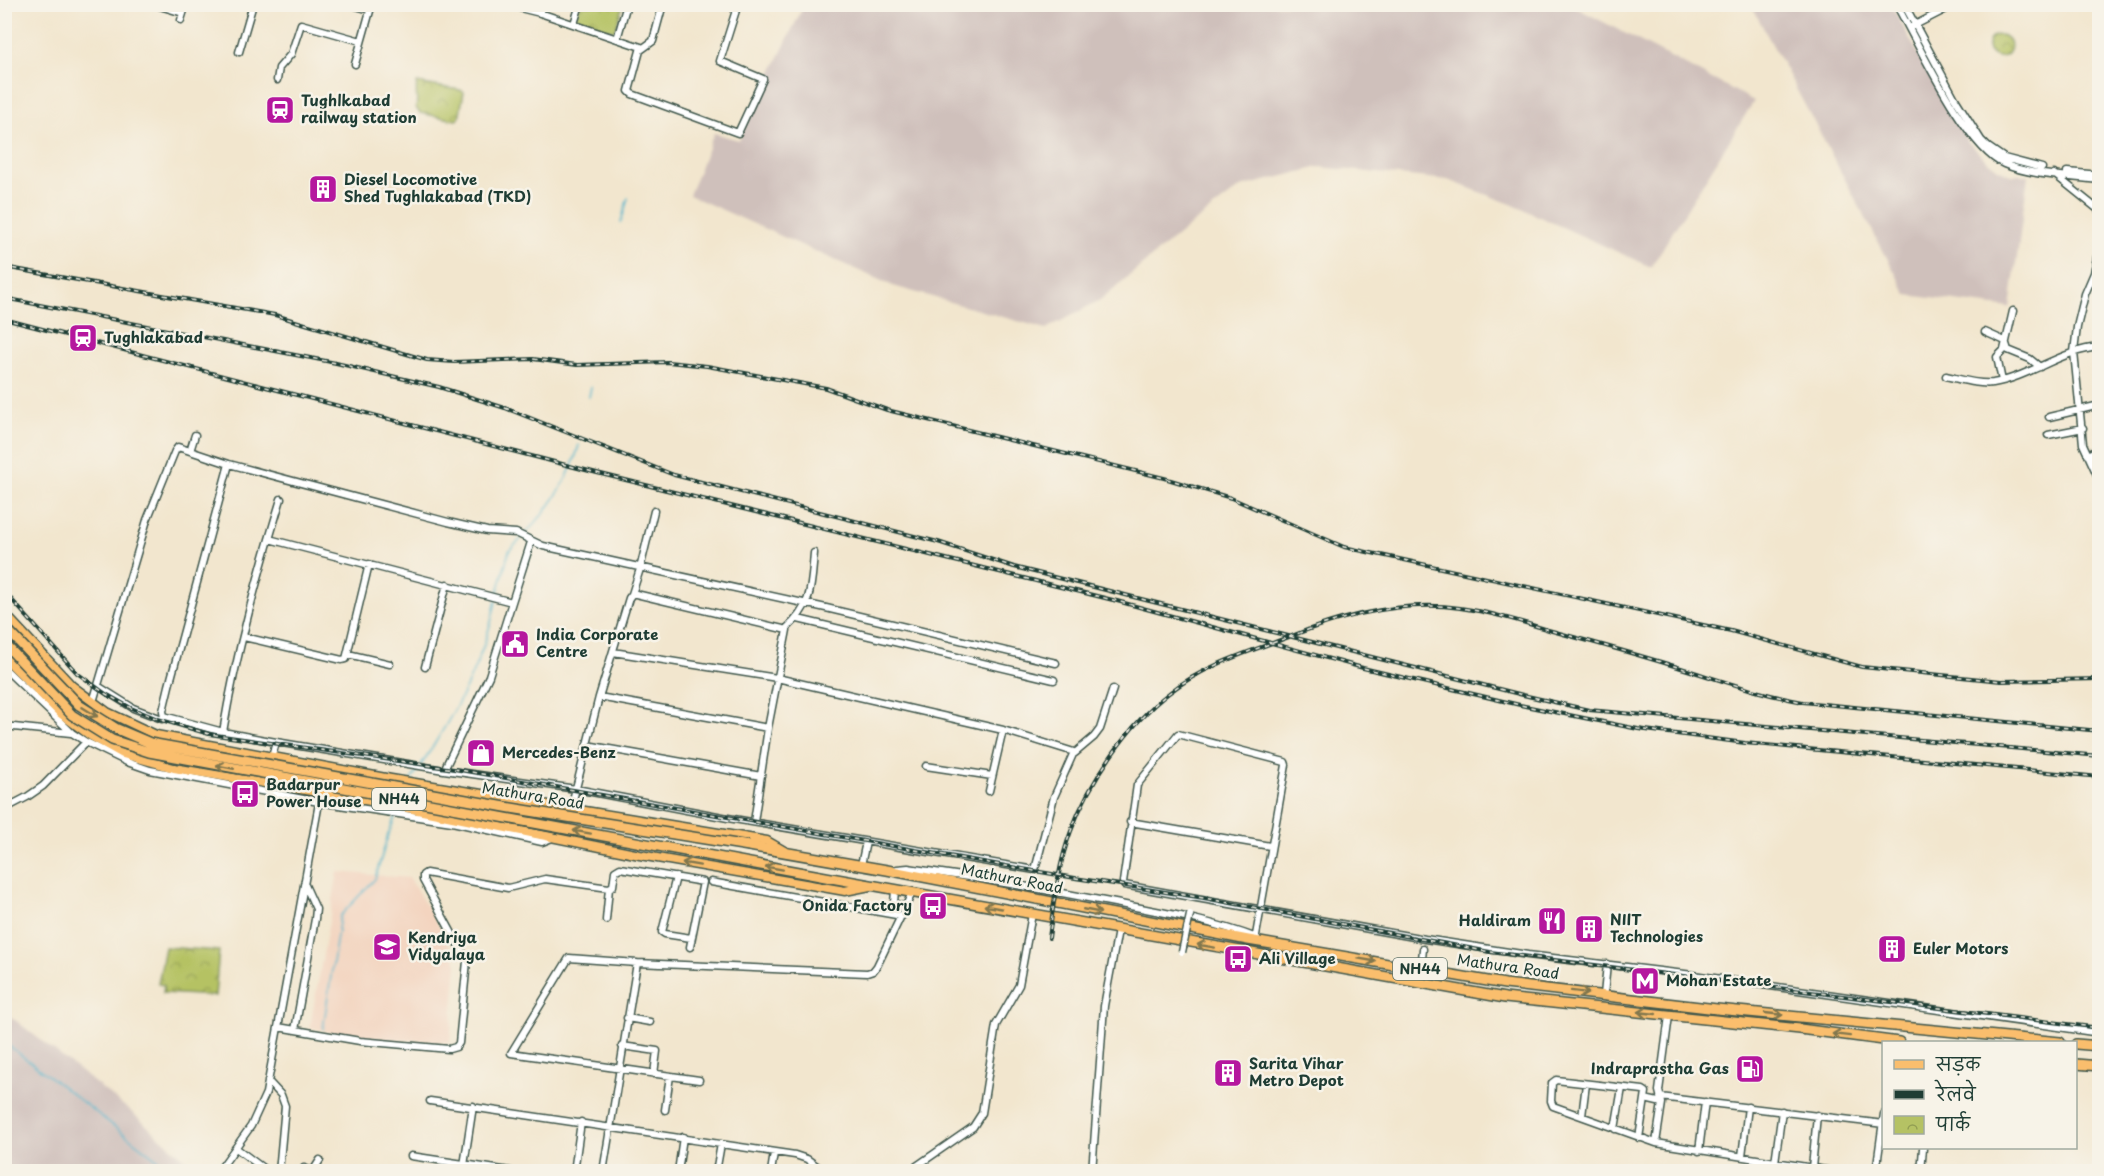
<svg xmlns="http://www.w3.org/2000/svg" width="2104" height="1176" viewBox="0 0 2104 1176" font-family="'Playpen Sans','Playpen Sans Deva',sans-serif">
  <defs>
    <pattern id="park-crowns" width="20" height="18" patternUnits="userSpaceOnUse" patternTransform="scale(1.5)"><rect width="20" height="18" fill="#b5c264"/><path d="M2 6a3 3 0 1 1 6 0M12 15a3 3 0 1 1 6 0" fill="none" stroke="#939f53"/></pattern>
  </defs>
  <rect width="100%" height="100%" fill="#f7f3e8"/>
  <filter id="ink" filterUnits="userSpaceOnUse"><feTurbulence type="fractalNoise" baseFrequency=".0167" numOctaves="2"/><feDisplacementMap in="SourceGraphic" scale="12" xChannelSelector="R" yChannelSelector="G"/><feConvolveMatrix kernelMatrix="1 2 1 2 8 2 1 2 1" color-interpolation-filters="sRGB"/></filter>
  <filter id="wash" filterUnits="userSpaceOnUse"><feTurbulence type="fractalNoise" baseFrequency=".008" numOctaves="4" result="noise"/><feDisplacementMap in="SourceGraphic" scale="24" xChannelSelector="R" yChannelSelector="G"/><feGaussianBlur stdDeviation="1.35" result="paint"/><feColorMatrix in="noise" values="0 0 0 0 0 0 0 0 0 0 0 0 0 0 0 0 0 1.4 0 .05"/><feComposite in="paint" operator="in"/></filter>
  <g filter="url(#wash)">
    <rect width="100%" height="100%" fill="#f2e6ce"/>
    <path fill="#f3d4bf" d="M338,872L409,878L440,928L457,963L450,1043L341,1035L310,1027Z"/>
    <path fill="#cfc0bb" d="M804,5H1571L1754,101L1651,267L1511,204L1448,180L1319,167L1241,187L1183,231L1100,300L1046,329L893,286L689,195L714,133L739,140Z
      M1751,5H1891L1967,141L1985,159L1998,169L2011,175H2028L2010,308L1907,295Z
      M5,1012L129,1110L199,1171H5Z"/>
    <path fill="url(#park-crowns)" stroke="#6a804c" stroke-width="1.5" d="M579,5H623L615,31L574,21Z
      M1988 46a11 11 0 1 1 22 0a11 11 0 1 1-22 0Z
      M417,83L460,90L464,92L459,118L456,120L420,113L416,108C418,99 415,92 417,83Z
      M165,947L219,951L215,996L163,993L164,985L158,984Z"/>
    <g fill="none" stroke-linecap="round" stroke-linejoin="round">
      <path stroke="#4db4cc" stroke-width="1.5" d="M621,222L628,198
        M589,397L591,387
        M524,535C549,510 570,479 579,445
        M497,596L509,551L521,539
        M421,765C454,715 484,661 496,601
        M411,780L419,769
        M323,1029L340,916L375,879L388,835L396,815
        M4,1042L174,1172"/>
    </g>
  </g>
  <g filter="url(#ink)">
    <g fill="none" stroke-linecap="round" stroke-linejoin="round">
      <g stroke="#3f564b" stroke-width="9">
        <path id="minor" d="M153,4L183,13
          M349,4L370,10
          M504,4L540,13
          M541,4L540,13L641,47L629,91L632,94L738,133L763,79L720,61L738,4
          M1896,4C1918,43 1966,148 2004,164C2032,176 2069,176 2100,180
          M1904,4L1954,97L1981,140L1988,147L2004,158L2042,168
          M4,6L6,4
          M181,20L186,4
          M574,24L580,4
          M1913,26L1956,4
          M617,39L627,4
          M642,49L653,41L663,4
          M239,52L253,4
          M355,64L372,4
          M277,80L279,68L291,54L301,24L361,41
          M2067,172L2100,175
          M2054,174L2100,211
          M2100,242L2094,273L2085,294L2077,327L2074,352L2083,444L2100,481
          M1985,332L2005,341L2008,350L2030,359L2040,367
          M1946,376C1960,379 1978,385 1993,383C2030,377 2061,350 2100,347
          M2002,381L1997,357L2004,350L2013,311
          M2049,417L2100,405
          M2048,435L2083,428
          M190,451L195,435
          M2089,455L2100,447
          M229,464L169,686L163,711L164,716L223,732L276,742L444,770L576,789L728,818L1035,870L1054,797L1074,752L1003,730
          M269,539L512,602L489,676L444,770
          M632,594L640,569L654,511
          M512,602L531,542
          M798,619L1054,680
          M786,629C813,605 811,586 814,553
          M244,637L342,660L346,659L369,564
          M613,652L777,678L1003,730L989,791
          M348,654L390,664
          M425,667L447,584
          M4,668L72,733L86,742L127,762L150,770L319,802L452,822L542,842L552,838
          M98,686L133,708L162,719L164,716
          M599,697L768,728
          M93,702L147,520L175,451L178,447L229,464L448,522L487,531L516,533L543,546L826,608L1056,663
          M4,726L71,733
          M223,732C236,653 258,575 281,499
          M587,745L761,776
          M1075,753L1094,737L1100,729L1113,689
          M272,757L276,742
          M926,766L992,776
          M571,808L599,697L629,598L632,594H636L787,630L768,728L754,822
          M4,809L27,797L43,786L86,742
          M1130,822L1270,846
          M861,865L866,842
          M897,869L908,868C979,878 1049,890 1120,904C1167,913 1212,921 1257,938
          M676,877L662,932L665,934L691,938
          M711,882L902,916
          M895,890L894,903L902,906L905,910
          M606,920L609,888
          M1255,941L1286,765L1285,762L1178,734L1137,785L1123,882L1124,885L1425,939L1528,955L1693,975L2100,1033
          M1421,969L1423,949
          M1604,995L1607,964
          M1669,1016L1659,1091L1662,1103L1656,1143L1838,1172
          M627,1018L650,1022
          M278,1027L360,1041L449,1049L456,1047L459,1043L467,961L423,880V875L426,873L508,888L545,879L609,888L613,886L615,871L620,868L703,882L690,947
          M295,1030L315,919L316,909L305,885
          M622,1046L657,1051L654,1074
          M699,1080L511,1053L569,958L637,963L867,973L873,971L877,966L912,893
          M268,1081L281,1095L285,1106L279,1172
          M1660,1097L1884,1124
          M430,1101L795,1155L807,1159L825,1172
          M665,1110L670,1076
          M1582,1116L1586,1084
          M1615,1129L1622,1088
          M1639,1138L1645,1099
          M1656,1143L1553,1106L1551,1101L1552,1083L1556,1080L1643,1090L1646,1092L1645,1099L1662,1103
          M236,1148L268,1172
          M1699,1151L1705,1102
          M411,1156L516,1172
          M1742,1156L1748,1107
          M1775,1162L1782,1111
          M304,1168L314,1172
          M1812,1168L1817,1115
          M313,1171L320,1160
          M218,1172L251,1126L266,1093L321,792
          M463,1172L473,1106
          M574,1172L581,1122
          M603,1172L637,963
          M678,1172L683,1137
          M716,1172L721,1144
          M771,1172L774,1153
          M908,1172L973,1127L982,1113L996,1025L1019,985L1032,914
          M1092,1172L1104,1006L1118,930
          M1876,1172L1884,1114
          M1921,1172L1923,1148"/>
      </g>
      <g stroke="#3f564b" stroke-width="11">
        <path id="major" d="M4,613L72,686L107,712L156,735L391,779L767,841L786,852
          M4,657L60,713L91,736L123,754L174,768L388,804L640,855L845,891L870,886"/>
      </g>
      <g stroke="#3f564b" stroke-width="12">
        <path id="highway" d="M749,846L887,870L1248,940L1505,984L1717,1009L2060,1042
          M831,878L1505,998L1800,1029L1899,1042
          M2076,1044L2100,1046
          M2076,1064L2100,1066"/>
      </g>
      <use href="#minor" stroke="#fff" stroke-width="6"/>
      <use href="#major" stroke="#fabe6d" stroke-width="8"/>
      <use href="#highway" stroke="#fabe6d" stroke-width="9"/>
      <g stroke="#1f3d34" stroke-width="4">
        <path id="rail" d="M4,267L275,315L427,360L454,362L533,359L577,365L668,362L707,366L826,388L887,410L1164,478L1231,498L1344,547L1731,631L1862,667L2001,681L2100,679
          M4,298L336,363L439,387L505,408L674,475L938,542L1014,567L1523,695L1589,710L2100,756
          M4,319L597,473L1117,601L1363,668L1520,705L1638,729L1745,743L2100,777
          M4,591L77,673L106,694L131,708L158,719L209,734L454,769L1075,878L1204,898L1490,952L2100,1028
          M1049,938C1054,902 1058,865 1071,831C1088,784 1129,723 1169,693C1203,666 1248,652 1289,637C1341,616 1404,600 1460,608C1491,612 1522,622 1552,631C1592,642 1632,653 1671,665C1715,678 1758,694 1803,702L2100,731"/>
      </g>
      <use href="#rail" stroke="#f7f3e8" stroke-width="1.5" stroke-dasharray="4.5" stroke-linecap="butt"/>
      <g stroke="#3f564b" stroke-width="9" stroke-linecap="butt">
        <path id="minor-bridge" d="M1182,952L1190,915"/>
      </g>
      <g stroke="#3f564b" stroke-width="12" stroke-linecap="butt">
        <path id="highway-bridge" d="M4,626L79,705L117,729L150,743L511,808L749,846
          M4,643L72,715L112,740L149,752L831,878"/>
      </g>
      <use href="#minor-bridge" stroke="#fff" stroke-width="6"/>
      <use href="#highway-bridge" stroke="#fabe6d" stroke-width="9"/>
    </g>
    <defs><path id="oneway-shaft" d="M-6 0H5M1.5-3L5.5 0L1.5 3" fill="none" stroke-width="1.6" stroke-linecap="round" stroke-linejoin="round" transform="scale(1.5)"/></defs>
    <g stroke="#82774e">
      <use href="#oneway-shaft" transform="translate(90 712) rotate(32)"/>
      <use href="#oneway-shaft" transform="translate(225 767) rotate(-169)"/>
      <use href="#oneway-shaft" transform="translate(582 832) rotate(-170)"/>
      <use href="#oneway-shaft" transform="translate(691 864) rotate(-170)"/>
      <use href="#oneway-shaft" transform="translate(774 868) rotate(-170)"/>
      <use href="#oneway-shaft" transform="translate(993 907) rotate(-170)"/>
      <use href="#oneway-shaft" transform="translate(1092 911) rotate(11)"/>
      <use href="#oneway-shaft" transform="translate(1206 946) rotate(-170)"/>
      <use href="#oneway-shaft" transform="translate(1367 960) rotate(10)"/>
      <use href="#oneway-shaft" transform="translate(1580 992) rotate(7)"/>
      <use href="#oneway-shaft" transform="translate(1647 1013) rotate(-174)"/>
      <use href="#oneway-shaft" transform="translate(1774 1014) rotate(6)"/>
      <use href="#oneway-shaft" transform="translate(1841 1035) rotate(-173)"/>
    </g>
  </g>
  <defs>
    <g id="station-square" transform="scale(1.5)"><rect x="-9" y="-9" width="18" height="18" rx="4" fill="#b5179e" stroke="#f7f3e8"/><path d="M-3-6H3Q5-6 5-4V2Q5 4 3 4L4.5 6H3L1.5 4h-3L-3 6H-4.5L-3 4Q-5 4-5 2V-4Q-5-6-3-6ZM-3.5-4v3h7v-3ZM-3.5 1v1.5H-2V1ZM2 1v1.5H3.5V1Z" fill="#fff"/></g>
    <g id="building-square" transform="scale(1.5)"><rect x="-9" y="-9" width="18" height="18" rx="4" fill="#b5179e" stroke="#f7f3e8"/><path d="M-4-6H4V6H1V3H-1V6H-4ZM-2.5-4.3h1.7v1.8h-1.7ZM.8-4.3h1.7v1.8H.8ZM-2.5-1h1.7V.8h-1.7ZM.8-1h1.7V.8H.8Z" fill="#fff"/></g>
    <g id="civic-square" transform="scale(1.5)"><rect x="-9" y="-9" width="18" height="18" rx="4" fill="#b5179e" stroke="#f7f3e8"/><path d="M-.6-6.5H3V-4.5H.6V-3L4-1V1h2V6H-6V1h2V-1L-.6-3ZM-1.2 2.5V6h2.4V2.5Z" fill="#fff"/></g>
    <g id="shop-square" transform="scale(1.5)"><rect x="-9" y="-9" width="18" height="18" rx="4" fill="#b5179e" stroke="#f7f3e8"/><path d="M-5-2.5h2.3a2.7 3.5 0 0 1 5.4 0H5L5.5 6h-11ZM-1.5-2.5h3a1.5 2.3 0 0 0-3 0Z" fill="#fff"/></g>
    <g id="bus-square" transform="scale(1.5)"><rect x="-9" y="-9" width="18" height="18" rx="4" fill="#b5179e" stroke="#f7f3e8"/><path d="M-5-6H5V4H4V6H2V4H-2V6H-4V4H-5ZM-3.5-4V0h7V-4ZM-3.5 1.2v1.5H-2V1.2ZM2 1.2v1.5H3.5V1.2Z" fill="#fff"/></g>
    <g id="restaurant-square" transform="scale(1.5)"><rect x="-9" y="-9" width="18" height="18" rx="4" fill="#b5179e" stroke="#f7f3e8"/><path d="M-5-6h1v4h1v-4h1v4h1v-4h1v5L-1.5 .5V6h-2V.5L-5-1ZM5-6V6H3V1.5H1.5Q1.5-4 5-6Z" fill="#fff"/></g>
    <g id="school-square" transform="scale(1.5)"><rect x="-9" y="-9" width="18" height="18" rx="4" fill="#b5179e" stroke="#f7f3e8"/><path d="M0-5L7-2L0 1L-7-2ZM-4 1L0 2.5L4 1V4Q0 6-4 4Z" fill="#fff"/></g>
    <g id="metro-square" transform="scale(1.5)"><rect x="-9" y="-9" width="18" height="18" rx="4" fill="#b5179e" stroke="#f7f3e8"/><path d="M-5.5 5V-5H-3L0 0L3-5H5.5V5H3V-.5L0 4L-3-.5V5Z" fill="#fff"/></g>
    <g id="fuel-square" transform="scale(1.5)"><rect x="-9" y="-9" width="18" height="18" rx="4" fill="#b5179e" stroke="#f7f3e8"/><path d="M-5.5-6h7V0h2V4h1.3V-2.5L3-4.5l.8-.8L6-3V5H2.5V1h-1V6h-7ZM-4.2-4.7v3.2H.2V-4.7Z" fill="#fff"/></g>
  </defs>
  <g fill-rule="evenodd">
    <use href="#station-square" x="280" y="110"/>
    <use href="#building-square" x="323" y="189"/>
    <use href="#station-square" x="83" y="338"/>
    <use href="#civic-square" x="515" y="644"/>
    <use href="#shop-square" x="481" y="753"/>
    <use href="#bus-square" x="245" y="794"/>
    <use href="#bus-square" x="933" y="906"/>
    <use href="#restaurant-square" x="1552" y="921"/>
    <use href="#building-square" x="1589" y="929"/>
    <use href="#school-square" x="387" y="947"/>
    <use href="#building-square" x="1892" y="949"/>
    <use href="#bus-square" x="1238" y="959"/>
    <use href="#metro-square" x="1645" y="981"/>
    <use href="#fuel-square" x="1750" y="1069"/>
    <use href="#building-square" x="1228" y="1073"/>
  </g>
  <g text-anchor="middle" stroke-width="5" stroke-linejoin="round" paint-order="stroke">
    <g fill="#f7f3e8" stroke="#60746a" stroke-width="1.5">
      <rect x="372" y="788" width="54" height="22" rx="4.5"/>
      <rect x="1393" y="958" width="54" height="22" rx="4.5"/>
    </g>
    <g font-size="14" font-weight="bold" fill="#1f3d34">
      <text x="399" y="804">NH44</text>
      <text x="1420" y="974">NH44</text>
    </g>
    <g font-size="15" font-weight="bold" fill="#1f3d34" stroke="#f7f3e8" text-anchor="start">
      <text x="301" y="106">Tughlkabad<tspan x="301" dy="17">railway station</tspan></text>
      <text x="344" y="185">Diesel Locomotive<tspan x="344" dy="17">Shed Tughlakabad (TKD)</tspan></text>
      <text x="104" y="343">Tughlakabad</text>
      <text x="536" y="640">India Corporate<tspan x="536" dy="17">Centre</tspan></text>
      <text x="502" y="758">Mercedes-Benz</text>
      <text x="266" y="790">Badarpur<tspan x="266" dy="17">Power House</tspan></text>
      <text x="912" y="911" text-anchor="end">Onida Factory</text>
      <text x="1610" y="925">NIIT<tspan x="1610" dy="17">Technologies</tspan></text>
      <text x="1531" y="926" text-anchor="end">Haldiram</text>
      <text x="408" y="943">Kendriya<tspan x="408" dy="17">Vidyalaya</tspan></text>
      <text x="1913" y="954">Euler Motors</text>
      <text x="1259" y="964">Ali Village</text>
      <text x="1666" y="986">Mohan Estate</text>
      <text x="1249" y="1069">Sarita Vihar<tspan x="1249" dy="17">Metro Depot</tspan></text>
      <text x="1729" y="1074" text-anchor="end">Indraprastha Gas</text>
    </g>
    <g font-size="15" fill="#1f3d34" stroke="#f7f3e8">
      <text transform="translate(533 796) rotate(9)" y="5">Mathura Road</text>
      <text transform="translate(1012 879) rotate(11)" y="5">Mathura Road</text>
      <text transform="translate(1508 967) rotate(8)" y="5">Mathura Road</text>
    </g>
  </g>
  <rect width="2104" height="1176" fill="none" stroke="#f7f3e8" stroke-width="24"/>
  <rect x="1882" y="1041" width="195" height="108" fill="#f7f3e8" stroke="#a1aaa0" stroke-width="1.5"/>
  <rect x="1894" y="1060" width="30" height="9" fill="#fabe6d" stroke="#a1aaa0" stroke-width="1.5"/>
  <text x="1936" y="1071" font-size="18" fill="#1f3d34">सड़क</text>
  <rect x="1894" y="1090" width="30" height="9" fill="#1f3d34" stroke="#a1aaa0" stroke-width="1.5"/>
  <text x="1936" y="1101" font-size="18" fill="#1f3d34">रेलवे</text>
  <rect x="1894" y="1116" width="30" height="18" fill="url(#park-crowns)" stroke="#a1aaa0" stroke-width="1.5"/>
  <text x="1936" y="1131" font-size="18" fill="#1f3d34">पार्क</text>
</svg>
